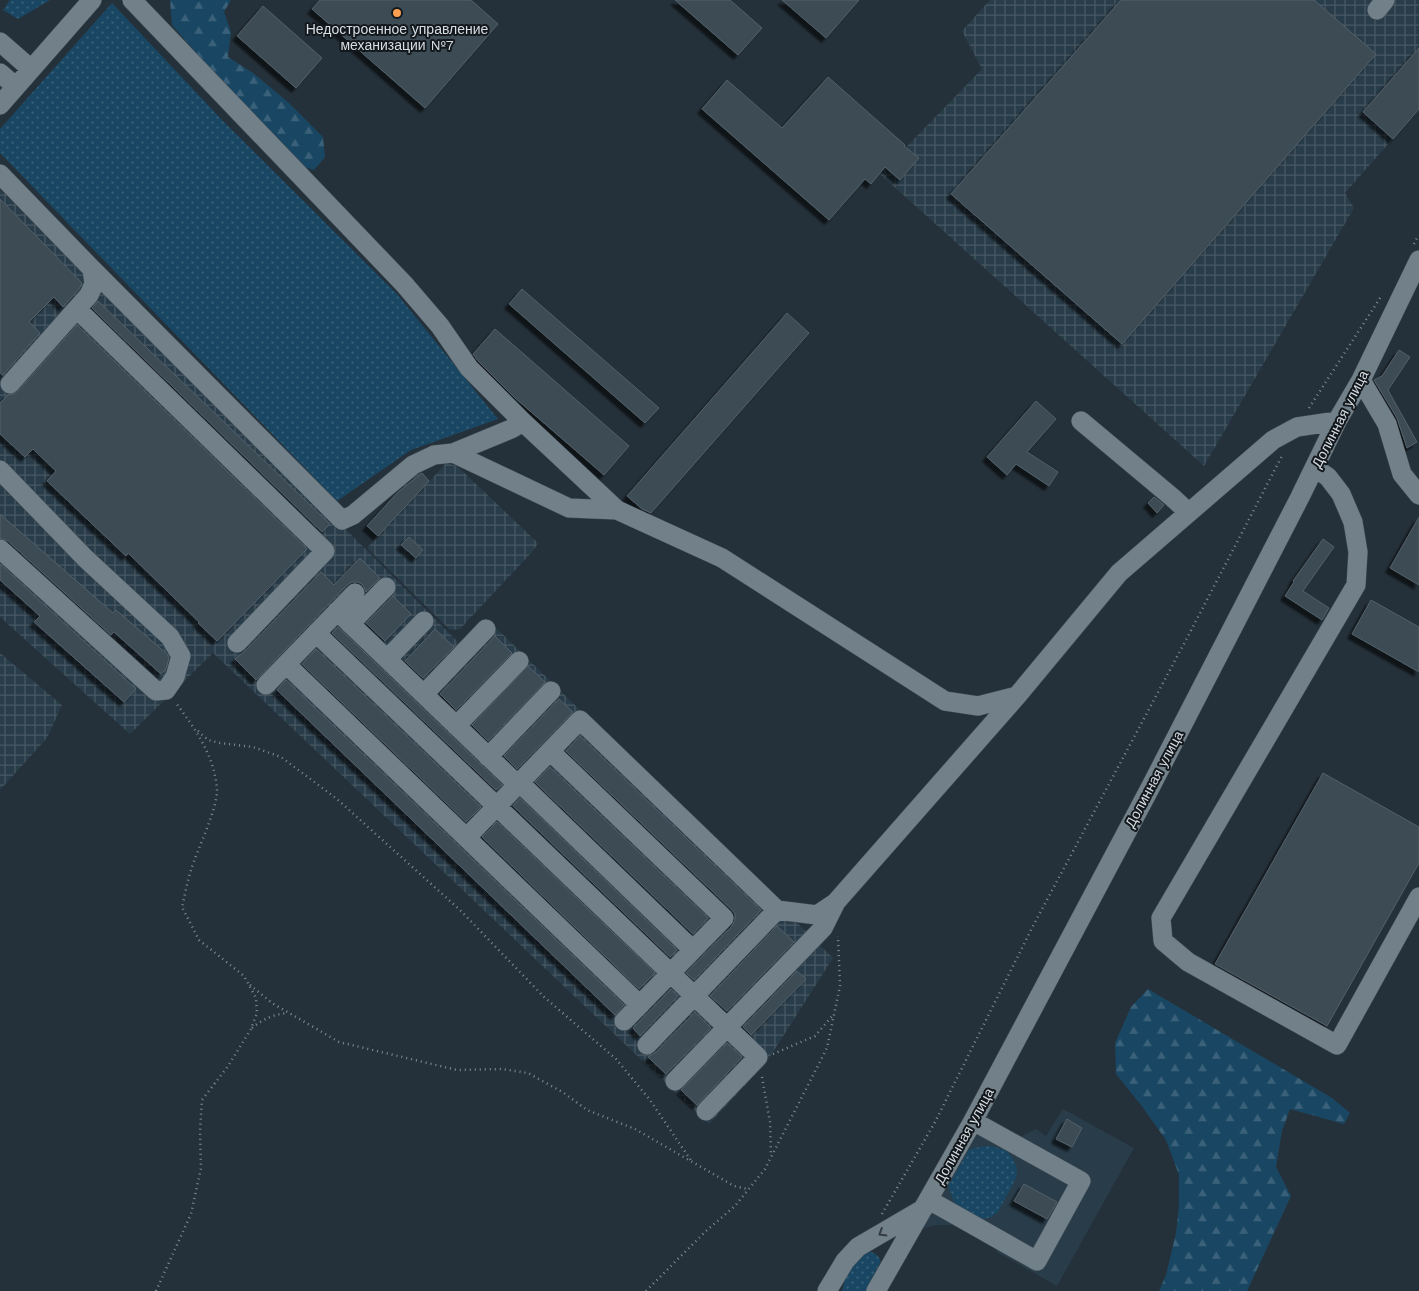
<svg xmlns="http://www.w3.org/2000/svg" width="1419" height="1291" viewBox="0 0 1419 1291" font-family="'Work Sans',sans-serif">
  <defs>
    <pattern id="industrial-grid" width="8" height="8" patternUnits="userSpaceOnUse" patternTransform="scale(1.25)"><rect width="8" height="8" fill="#293c49"/><path d="M0 4h8M4 0v8" fill="none" stroke="#475863"/></pattern>
    <pattern id="grass-dots" width="8" height="8" patternUnits="userSpaceOnUse" patternTransform="scale(1.25)"><rect width="8" height="8" fill="#194763"/><path d="M2 2h.1M6 6h.1" fill="none" stroke="#3a6179" stroke-width="1.8" stroke-linecap="round"/></pattern>
    <pattern id="forest-firs" width="22" height="20" patternUnits="userSpaceOnUse" patternTransform="scale(1.25)"><rect width="22" height="20" fill="#194763"/><path d="M5 1l3.5 6h-7zM16 11l3.5 6h-7z" fill="#3a6179"/></pattern>
    <filter id="shadow"><feDropShadow dx="-4.5" dy="4.5" stdDeviation="1" flood-color="#0009"/></filter>
  </defs>
  <rect width="100%" height="100%" fill="#25313a"/>
  <path fill="#293c49" d="M1063,1109L1134,1148L1057,1286L997,1252L996,1249L954,1225H935L922,1229L987,1114L990,1121L1014,1138L1022,1136L1036,1129L1046,1136Z"/>
  <path fill="url(#industrial-grid)" d="M990,0H1419V109L1345,193L1354,208L1204,466L880,174L982,69L962,31Z
    M0,182L459,643L489,621L833,958L766,1063L709,1124L213,653L130,734L0,617Z
    M446,463L457,466L538,543L533,551L460,629L450,630L367,548L378,536L367,526L418,470L430,481Z
    M0,653L62,705L47,738L0,790Z"/>
  <path fill="url(#grass-dots)" d="M10,0H50L18,19L3,10Z
    M112,3L222,120L397,294L498,419L411,450L337,501L0,153V129Z
    M991,1146L1005,1150L1011,1156L1016,1165L1017,1173L1016,1178L998,1212L991,1217L983,1219L973,1218L956,1207L948,1186L969,1150L979,1147Z
    M865,1251C873,1252 877,1253 881,1261L866,1291H842L847,1271Z"/>
  <path fill="url(#forest-firs)" d="M170,0H231L224,12L231,32L228,57L253,73L289,103L323,137L325,157L314,170L301,166L218,78L172,25Z
    M1148,989L1332,1098L1350,1113L1344,1124L1290,1109L1282,1131L1276,1167L1291,1196L1247,1291H1159L1166,1275L1176,1233L1179,1206V1175L1166,1140L1141,1105L1116,1074L1115,1043L1131,1007Z"/>
  <path fill="#3e4b54" stroke="#52606a" filter="url(#shadow)" d="M320,0H471L498,24L425,108L312,9Z
    M675,0H730L762,28L738,55Z
    M782,0H859L826,38Z
    M1121,0H1314L1376,54L1122,344L951,194Z
    M263,6L322,58L296,88L237,36Z
    M1419,48V109L1393,139L1363,112Z
    M828,77L905,145L904,146L919,158L900,180L885,167L871,184L865,179L829,220L702,109L727,80L782,128Z
    M0,199L82,283L79,289L63,307L54,297L29,322L40,333L3,375L0,373Z
    M522,289L659,408L645,423L509,304Z
    M98,301L330,524L322,532L92,308Z
    M787,313L809,333L651,513L642,509L627,496Z
    M77,325L307,549L217,641L198,623L199,622L128,553L126,556L47,481L56,471L33,449L25,457L0,434V403L8,395L14,394L18,391Z
    M495,329L629,446L604,475L515,398L478,361L473,354Z
    M1399,350L1410,357L1388,390L1417,442L1407,448L1397,418L1374,380L1382,376Z
    M1036,401L1056,419L1027,452L1058,472L1049,486L1016,464L1007,475L987,457Z
    M422,473L429,481L378,536L367,526L397,493Z
    M1154,497L1164,505L1157,513L1148,503Z
    M0,514L113,613L116,610L167,654L169,658L166,669L161,674L114,632L111,635L8,541L0,538Z
    M1419,517V585L1390,568Z
    M409,537L423,550L416,558L401,545Z
    M1323,539L1334,547L1303,591L1329,608L1322,620L1285,596L1294,582L1293,581Z
    M360,558L380,578L366,592L363,585L358,582H352L347,585L256,680L235,659L245,651L321,572L334,585Z
    M0,564L136,689L124,702L34,622L40,616L0,580Z
    M393,596L411,614L385,641L366,623Z
    M1371,600L1419,627V672L1352,634Z
    M338,627L502,785L496,790L332,633Z
    M435,629L454,647L423,678L405,661Z
    M495,636L512,653L456,710L440,694Z
    M316,649L481,807L466,822L302,664Z
    M528,666L545,682L488,741L472,725Z
    M286,680L624,1005L615,1015L277,690Z
    M559,699L573,712L517,769L504,756Z
    M580,736L761,910L694,980L686,973L732,926L735,920V914L732,910L566,751Z
    M550,767L708,918L693,934L535,782Z
    M1323,773L1419,827V863L1327,1026L1215,964Z
    M520,798L677,950L670,957L513,806Z
    M497,822L655,973L639,989L482,837Z
    M777,926L794,942L727,1011L710,996Z
    M797,971L806,979L751,1035L743,1027Z
    M671,989L678,996L640,1036L633,1028Z
    M695,1012L711,1028L666,1074L648,1057L655,1053Z
    M727,1043L742,1057L697,1105L681,1090Z
    M1067,1119L1082,1128L1072,1147L1056,1139Z
    M1024,1184L1057,1202L1047,1219L1014,1201Z"/>
  <g fill="none" stroke-linecap="round" stroke-linejoin="round">
    <g stroke="#414c54" stroke-width="20">
      <path id="minor" d="M132,0L404,284L440,326L469,368L523,422L617,510L722,558L945,701L978,706L1017,696
        M1377,10L1385,0
        M0,42L31,69
        M0,73L15,86
        M0,105L92,0
        M0,174L92,269L94,284L89,295L10,384
        M92,269L342,520L353,515L413,465L434,455L453,453L569,508L617,510
        M77,309L325,551L237,643
        M1361,380L1387,424L1402,474L1419,495
        M1081,421L1173,498L1188,512
        M453,453L511,429L523,422
        M1315,468L1328,477L1341,494L1353,522L1358,552L1356,585L1161,918L1163,941L1188,962L1337,1045L1419,897
        M0,470L85,558L170,637L181,656L175,677L166,690L156,691L0,549
        M337,611L518,785
        M350,624L386,587
        M316,633L758,1057L706,1111
        M387,659L424,621
        M286,664L640,1005
        M266,685L355,593
        M424,694L486,629
        M456,726L519,661
        M550,751L724,918L624,1021
        M488,757L551,691
        M520,783L693,950
        M467,837L580,720L777,910L817,915L835,903
        M647,1045L777,910
        M675,1081L823,928L836,902L1017,696L1119,573L1273,440L1297,427L1337,421
        M929,1200L1037,1261L1081,1181L973,1121
        M827,1291L845,1261L858,1247L923,1209
        M876,1291L973,1121L1149,790L1300,497L1337,421L1361,380L1419,260"/>
    </g>
    <path stroke="#828c94" stroke-width="2.5" stroke-dasharray="1 4" stroke-linecap="butt" d="M1414,244L1417,238L1419,239
      M1309,408L1382,295
      M198,731L208,740L220,743L253,747L281,757L337,799L460,910L544,997L616,1059L650,1100L692,1162
      M250,985L272,1003L339,1042L457,1070L502,1069L528,1073L564,1093L587,1110L635,1129L734,1186L748,1189
      M252,1028C263,1019 274,1014 288,1013
      M773,1054L815,1036L834,1014
      M762,1077L770,1122L771,1155
      M882,1214L935,1122L1033,926L1186,640L1283,454
      M156,1291L191,1214L201,1168L200,1131L202,1100L228,1066L251,1029L257,1013L256,998L244,976L199,940L182,907C185,895 187,882 191,870C197,850 218,808 217,789C214,755 196,730 176,703
      M646,1291L706,1231L735,1206L765,1169L827,1048L840,986L838,936"/>
    <use href="#minor" stroke="#72808a" stroke-width="19"/>
  </g>
  <defs><path id="oneway-chevron" d="M-2-3.5L2.5 0L-2 3.5" fill="none" stroke-width="1.6" stroke-linecap="round" stroke-linejoin="round" transform="scale(1.25)"/></defs>
  <use stroke="#343c42" href="#oneway-chevron" transform="translate(882 1233) rotate(149)"/>
  <circle fill="#fa9f4f" stroke="#13181c" stroke-width="2" cx="397" cy="13" r="5"/>
  <g text-anchor="middle" stroke-width="4" stroke-linejoin="round" paint-order="stroke">
    <g font-size="14" fill="#d6dee4" stroke="#13181c">
      <text x="397" y="34">Недостроенное управление<tspan x="397" dy="16">механизации №7</tspan></text>
    </g>
    <g font-size="14" fill="#d6dee4" stroke="#13181c">
      <text transform="translate(1340 419) rotate(-63)" y="5">Долинная улица</text>
      <text transform="translate(1154 779) rotate(-62)" y="5">Долинная улица</text>
      <text transform="translate(964 1136) rotate(-61)" y="5">Долинная улица</text>
    </g>
  </g>
</svg>
